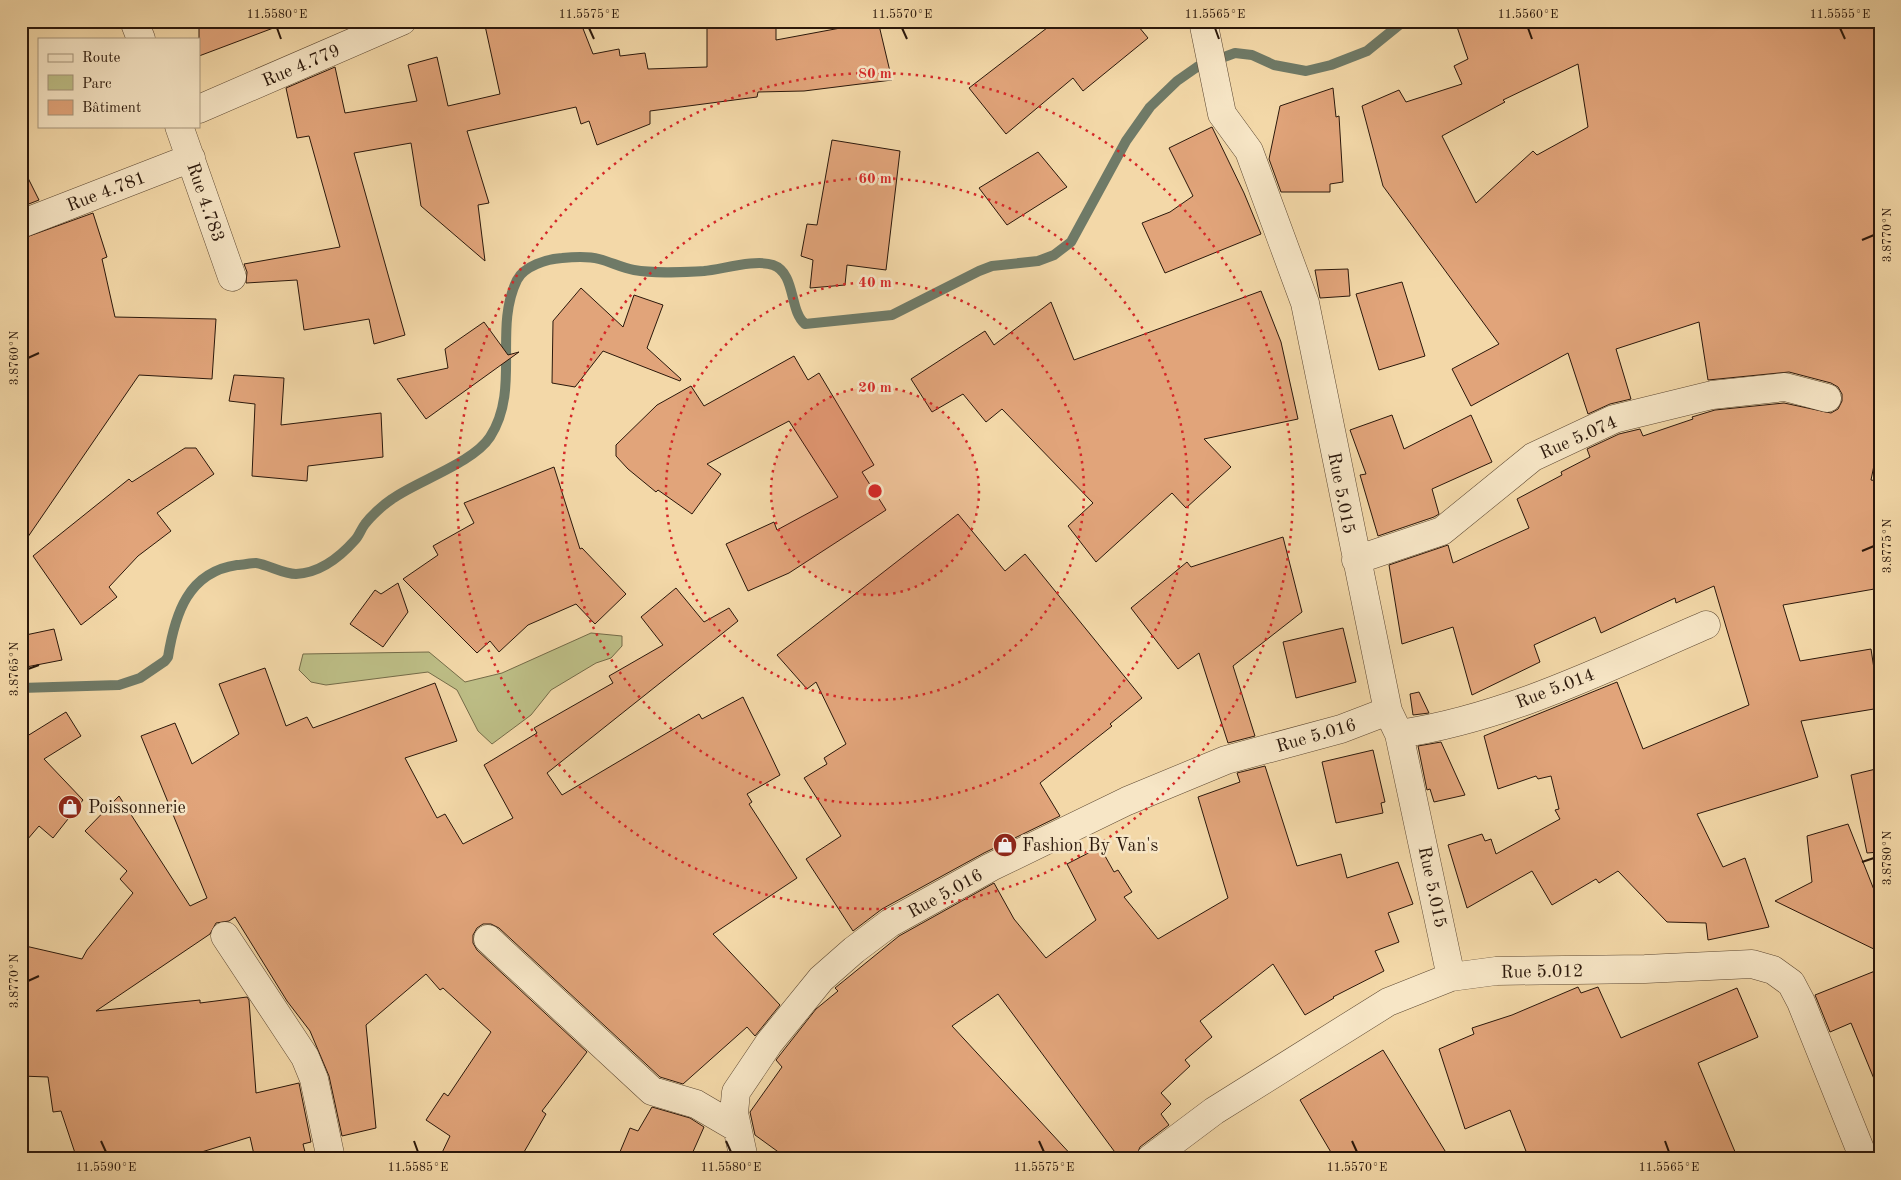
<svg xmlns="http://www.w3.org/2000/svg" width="1901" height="1180" viewBox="0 0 1901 1180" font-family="'Old Standard TT',serif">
  <rect width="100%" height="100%" fill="#f3d8a8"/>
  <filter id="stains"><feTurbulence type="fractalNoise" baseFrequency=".004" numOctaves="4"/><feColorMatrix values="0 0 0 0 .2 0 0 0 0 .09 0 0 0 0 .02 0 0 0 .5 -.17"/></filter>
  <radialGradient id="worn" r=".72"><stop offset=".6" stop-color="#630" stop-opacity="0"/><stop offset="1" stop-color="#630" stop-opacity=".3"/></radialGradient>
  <path fill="#bdbe86" stroke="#746b48" d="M591,633L622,636V646L611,658L596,663L551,690L531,715L492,744L478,731L457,690L428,672L326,685L311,682L299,670L303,654L429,652L465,682L502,673Z"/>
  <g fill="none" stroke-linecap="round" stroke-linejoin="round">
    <path stroke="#6f7a67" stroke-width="10" d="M21,688L119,685L140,678L165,661L168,657C175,614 188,572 237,565C243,565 250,563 256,563C269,565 283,574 296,574C319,573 340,557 355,540C359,536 361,529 365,524C371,516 383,505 392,499C417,481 473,463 490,437C521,389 493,329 517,280C524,266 547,259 562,258C573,257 588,256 599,259C611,262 622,268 634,270C656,274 682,272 704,271C723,269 756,259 773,265C796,273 789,311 805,324L892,315L979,271L992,266L1038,261L1054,255L1071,242L1126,141L1150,107L1177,81L1197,67L1235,53L1252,55L1274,65L1306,71L1331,65L1367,51L1404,21"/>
  </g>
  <path fill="#e1a47a" stroke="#2b180b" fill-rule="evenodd" d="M199,21H283L284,24L199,56Z
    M484,21H580L593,54L619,49L620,56L645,53L648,69L707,67V21H776V40L878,21L892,80L804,91L758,92L757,97L650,111V124L597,145L589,121L581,124L576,107L467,131L489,203L478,205L485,261L421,206L411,143L354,153L405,335L374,344L369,319L304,330L297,280L246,283L247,272L244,264L340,247L309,136L297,138L286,88L335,67L345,113L417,101L408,65L437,57L448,106L500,94Z
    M1056,21H1134L1148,38L1083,91L1073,78L1006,134L969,88Z
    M1455,21H1880V436L1871,480L1878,481L1876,553L1880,588L1783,605L1800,661L1871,649L1880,708L1801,721L1818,777L1697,814L1723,867L1745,858L1769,927L1708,940L1706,923L1667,922L1618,871L1599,883L1596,879L1552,905L1532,871L1467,908L1448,845L1482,834L1485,841L1491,839L1496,854L1560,819L1555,810L1559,809L1551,776L1538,779L1536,776L1498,789L1484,736L1617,682L1643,749L1749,705L1714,586L1676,603L1675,598L1601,633L1595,617L1534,645L1540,662L1472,695L1453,627L1402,644L1389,565L1448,545L1453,563L1529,528L1517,499L1562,475L1561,472L1590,457L1587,449L1619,434L1640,429L1643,436L1693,419L1692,417L1715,410L1784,403L1831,413L1838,409L1842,401V394L1838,387L1831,383L1789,372L1708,380L1699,322L1616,349L1631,399L1610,404L1588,414L1568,353L1471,406L1452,369L1499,344L1383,186L1362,106L1399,90L1406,102L1462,84L1454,66L1468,59ZM1578,64L1588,127L1537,155L1533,151L1476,203L1442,136L1505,102L1503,100Z
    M1333,88L1336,117L1339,116L1343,182L1330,184V192H1281L1269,159L1280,106Z
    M1212,127L1244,193L1261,234L1165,273L1142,223L1170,212L1193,196L1169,148Z
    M832,140L900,151L886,270L847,265L845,285L810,288L813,260L801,256L807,224L817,225Z
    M1038,152L1067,187L1007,225L979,188Z
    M21,164L39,200L21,207Z
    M93,213L107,257L102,259L115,317L216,319L212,379L139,375L21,547V239Z
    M1348,269L1350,296L1320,298L1315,270Z
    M1402,282L1425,356L1379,370L1356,294Z
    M581,288L623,327L634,295L663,305L647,348L681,379L680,381L603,351L575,387L552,383L553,321Z
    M1261,291L1281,342L1298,419L1204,439L1231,467L1186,508L1172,493L1096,562L1068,526L1093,503L1002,409L986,422L963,394L932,412L911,379L985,331L994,345L1051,302L1074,360Z
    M484,322L508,355L519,352L426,419L397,379L448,368L445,349Z
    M794,356L808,380L819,373L874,465L862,472L886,510L789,573L748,591L726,544L774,522L777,530L838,497L789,421L707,464L721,474L692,514L658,490L656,492L628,469L616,456V445L657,405L691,386L704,406Z
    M234,375L284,378L281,425L381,413L383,457L308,466L307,481L252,476L255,404L229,401Z
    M1392,415L1404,449L1471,415L1492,462L1432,489L1439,514L1434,517L1378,536L1360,475L1366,474L1350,430Z
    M185,448H196L214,474L157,513L171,531L138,556L109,587L117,597L81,625L33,556L129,479L132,482Z
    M554,467L580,549L582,548L626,594L595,624L576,604L528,625L499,652L490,641L477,653L403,579L438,555L433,546L474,523L464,503Z
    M958,514L1005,571L1025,554L1142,698L1110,724L1112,726L1040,783L1060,816L984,853L882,909L853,931L806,859L841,836L804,778L827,764L824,758L846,744L816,682L807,689L777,655Z
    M1283,537L1302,612L1233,666L1255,736L1228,743L1199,653L1178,669L1131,608L1187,562L1191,567Z
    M398,583L408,612L383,647L350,624L375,590L381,594Z
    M676,588L704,622L729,608L738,621L547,773L562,795L699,714L702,719L743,697L780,775L747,794L752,802L749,804L797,878L713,934L780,1005L755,1036L747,1027L683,1084L660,1077L499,928L491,924H483L477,928L473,935V943L477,950L587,1052L542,1111L546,1114L520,1159H439L450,1136L426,1120L444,1093L448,1096L491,1032L443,988L440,990L426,974L366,1025L376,1128L342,1136L329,1076L310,1031L287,1001L235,917L229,921L216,923L210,934L96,1011L200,1000V1003L247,997L249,1000L256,1093L299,1083L311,1142L303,1144L305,1152L277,1159H255L250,1137L179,1159H77L61,1111L53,1112L48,1077L21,1076V945L82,959L87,950L133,893L120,879L127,871L85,831L119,796L190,906L207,898L141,736L175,723L192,764L239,734L219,684L265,668L286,726L307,717L313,728L435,683L457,741L405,758L437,818L445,814L463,844L513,818L484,765L537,733L534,728L613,683L609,676L663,645L641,617Z
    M1343,628L1356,682L1296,698L1283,642Z
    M54,629L62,660L21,668V636Z
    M1419,692L1429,713L1413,715L1410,694Z
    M66,712L81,736L44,759L83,800L53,838L39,826L21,847V735L24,738Z
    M1441,742L1465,795L1434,802L1430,789L1427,790L1418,746Z
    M1373,750L1385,802L1381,803L1383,813L1336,823L1322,762Z
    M1265,766L1297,866L1341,854L1347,878L1398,862L1413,904L1388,913L1399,942L1375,951L1384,971L1333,997L1334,998L1305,1015L1273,964L1200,1021L1212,1037L1185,1060L1190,1066L1161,1093L1171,1104L1161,1114L1169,1125L1140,1147L1135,1159H1120L998,994L952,1026L1075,1159H788L755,1135L750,1112L782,1067L776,1060L816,1009L838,991L835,988L899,936L994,883L1014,919L1046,958L1096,920L1067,864L1100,847L1114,872L1118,870L1132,892L1124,897L1158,939L1228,898L1198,797L1240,782L1237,773Z
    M1880,768V852L1867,853L1851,775Z
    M1848,824L1880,905V952L1775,901L1812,882L1807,836Z
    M1880,969V1091H1879L1851,1023L1830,1032L1815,995Z
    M1578,987L1581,993L1598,987L1621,1038L1737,988L1758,1037L1698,1063L1738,1159H1529L1510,1110L1465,1129L1439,1049L1474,1034L1472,1028L1512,1015Z
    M1383,1050L1450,1159H1335L1300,1100Z
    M652,1107L690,1118L704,1127L692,1154L703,1159H617L630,1128L638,1131Z"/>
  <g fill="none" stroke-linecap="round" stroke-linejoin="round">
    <g stroke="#5d4832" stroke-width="29">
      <path id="minor" d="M134,21L141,39
        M1203,21L1222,114L1249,151L1305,303L1388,711L1399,734L1451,977
        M199,109L402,21
        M179,126L232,277
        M21,224L191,158
        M1356,560L1442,531L1533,457L1614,419L1712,395L1785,387L1827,398
        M1399,734C1507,718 1606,668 1706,625
        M225,936L305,1057L314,1079L331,1159
        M488,939L652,1091L696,1104L737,1128
        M744,1159L734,1113L736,1092L769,1043L821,979L854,950L890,923L991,867L1127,801L1226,760L1341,729L1388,711
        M1150,1159L1214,1111L1388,1002L1451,977L1496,971L1645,969L1752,964L1773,970L1791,983L1801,1002L1864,1159"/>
    </g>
    <use href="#minor" stroke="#f7e6c6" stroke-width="28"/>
  </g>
  <path fill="none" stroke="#2b180b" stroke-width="2" d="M277,28L281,39M589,28L594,39M902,28L907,39M1215,28L1219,39M1528,28L1532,39M1840,28L1845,39M1862,240L1874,235M28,358L39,353M1862,551L1874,546M28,669L39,665M1862,862L1874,858M28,981L39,976M101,1141L106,1152M414,1141L418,1152M726,1141L731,1152M1039,1141L1044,1152M1352,1141L1357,1152M1665,1141L1669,1152"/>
  <circle cx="875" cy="491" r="104" fill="#d62828" fill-opacity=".12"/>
  <g fill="none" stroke="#d62828" stroke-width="2.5" stroke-dasharray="2.5 5">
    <circle cx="875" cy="491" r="104"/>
    <circle cx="875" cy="491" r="209"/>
    <circle cx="875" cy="491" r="313"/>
    <circle cx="875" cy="491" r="418"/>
  </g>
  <defs>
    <g id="shop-disc" transform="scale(1.25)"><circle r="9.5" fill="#8f2418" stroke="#f7e6c6"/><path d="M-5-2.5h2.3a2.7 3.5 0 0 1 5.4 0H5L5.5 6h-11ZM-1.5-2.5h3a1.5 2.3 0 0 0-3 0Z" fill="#fff"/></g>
  </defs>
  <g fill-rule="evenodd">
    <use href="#shop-disc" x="70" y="807"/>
    <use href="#shop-disc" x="1005" y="845"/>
  </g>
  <g text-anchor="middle" stroke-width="5" stroke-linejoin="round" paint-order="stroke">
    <g font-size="18" fill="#2b180b" stroke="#f7e6c6">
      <text transform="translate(301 65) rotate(-23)" y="6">Rue 4.779</text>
      <text transform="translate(106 191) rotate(-21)" y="6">Rue 4.781</text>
      <text transform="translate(206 202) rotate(71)" y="6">Rue 4.783</text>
      <text transform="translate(1578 437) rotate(-24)" y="6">Rue 5.074</text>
      <text transform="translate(1342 493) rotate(79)" y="6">Rue 5.015</text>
      <text transform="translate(1555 688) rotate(-21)" y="6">Rue 5.014</text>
      <text transform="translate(1316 735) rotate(-16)" y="6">Rue 5.016</text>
      <text transform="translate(1433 887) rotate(78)" y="6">Rue 5.015</text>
      <text transform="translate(945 893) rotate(-29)" y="6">Rue 5.016</text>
      <text transform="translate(1542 971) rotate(-1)" y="6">Rue 5.012</text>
    </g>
    <g font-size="18" fill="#2b180b" stroke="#f7e6c6" text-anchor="start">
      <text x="88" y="813">Poissonnerie</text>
      <text x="1022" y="851">Fashion By Van's</text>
    </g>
  </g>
  <circle cx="875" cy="491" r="8" fill="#d62828" stroke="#f7e6c6" stroke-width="2.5"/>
  <g font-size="15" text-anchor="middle" font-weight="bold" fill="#d62828" stroke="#f7e6c6" stroke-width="5" stroke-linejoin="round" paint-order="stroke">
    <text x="875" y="78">80 m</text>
    <text x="875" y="183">60 m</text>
    <text x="875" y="287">40 m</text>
    <text x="875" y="392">20 m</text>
  </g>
  <rect width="1901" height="1180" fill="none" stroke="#f3d8a8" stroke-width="55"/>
  <rect x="38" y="38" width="162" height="90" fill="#f7e6c6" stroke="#a5947b"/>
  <rect x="48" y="54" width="25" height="8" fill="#f7e6c6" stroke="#a5947b"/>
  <text x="82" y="62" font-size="15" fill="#2b180b">Route</text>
  <rect x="48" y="75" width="25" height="15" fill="#bdbe86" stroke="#a5947b"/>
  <text x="82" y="88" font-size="15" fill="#2b180b">Parc</text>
  <rect x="48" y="100" width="25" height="15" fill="#e1a47a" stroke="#a5947b"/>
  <text x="82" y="112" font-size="15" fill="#2b180b">Bâtiment</text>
  <rect x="28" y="28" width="1846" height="1124" fill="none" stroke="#2b180b" stroke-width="2"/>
  <g font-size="12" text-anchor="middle" fill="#2b180b">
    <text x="277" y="18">11.5580°E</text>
    <text x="589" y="18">11.5575°E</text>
    <text x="902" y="18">11.5570°E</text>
    <text x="1215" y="18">11.5565°E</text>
    <text x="1528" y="18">11.5560°E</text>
    <text x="1840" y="18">11.5555°E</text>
    <text transform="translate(1887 235) rotate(-90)" y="4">3.8770°N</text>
    <text transform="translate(14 358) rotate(-90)" y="4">3.8760°N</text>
    <text transform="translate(1887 546) rotate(-90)" y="4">3.8775°N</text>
    <text transform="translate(14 669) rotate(-90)" y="4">3.8765°N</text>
    <text transform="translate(1887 858) rotate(-90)" y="4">3.8780°N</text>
    <text transform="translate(14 981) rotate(-90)" y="4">3.8770°N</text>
    <text x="106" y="1171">11.5590°E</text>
    <text x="418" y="1171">11.5585°E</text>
    <text x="731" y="1171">11.5580°E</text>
    <text x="1044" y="1171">11.5575°E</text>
    <text x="1357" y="1171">11.5570°E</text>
    <text x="1669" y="1171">11.5565°E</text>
  </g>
  <rect width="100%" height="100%" filter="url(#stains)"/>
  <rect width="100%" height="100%" fill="url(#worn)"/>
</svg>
